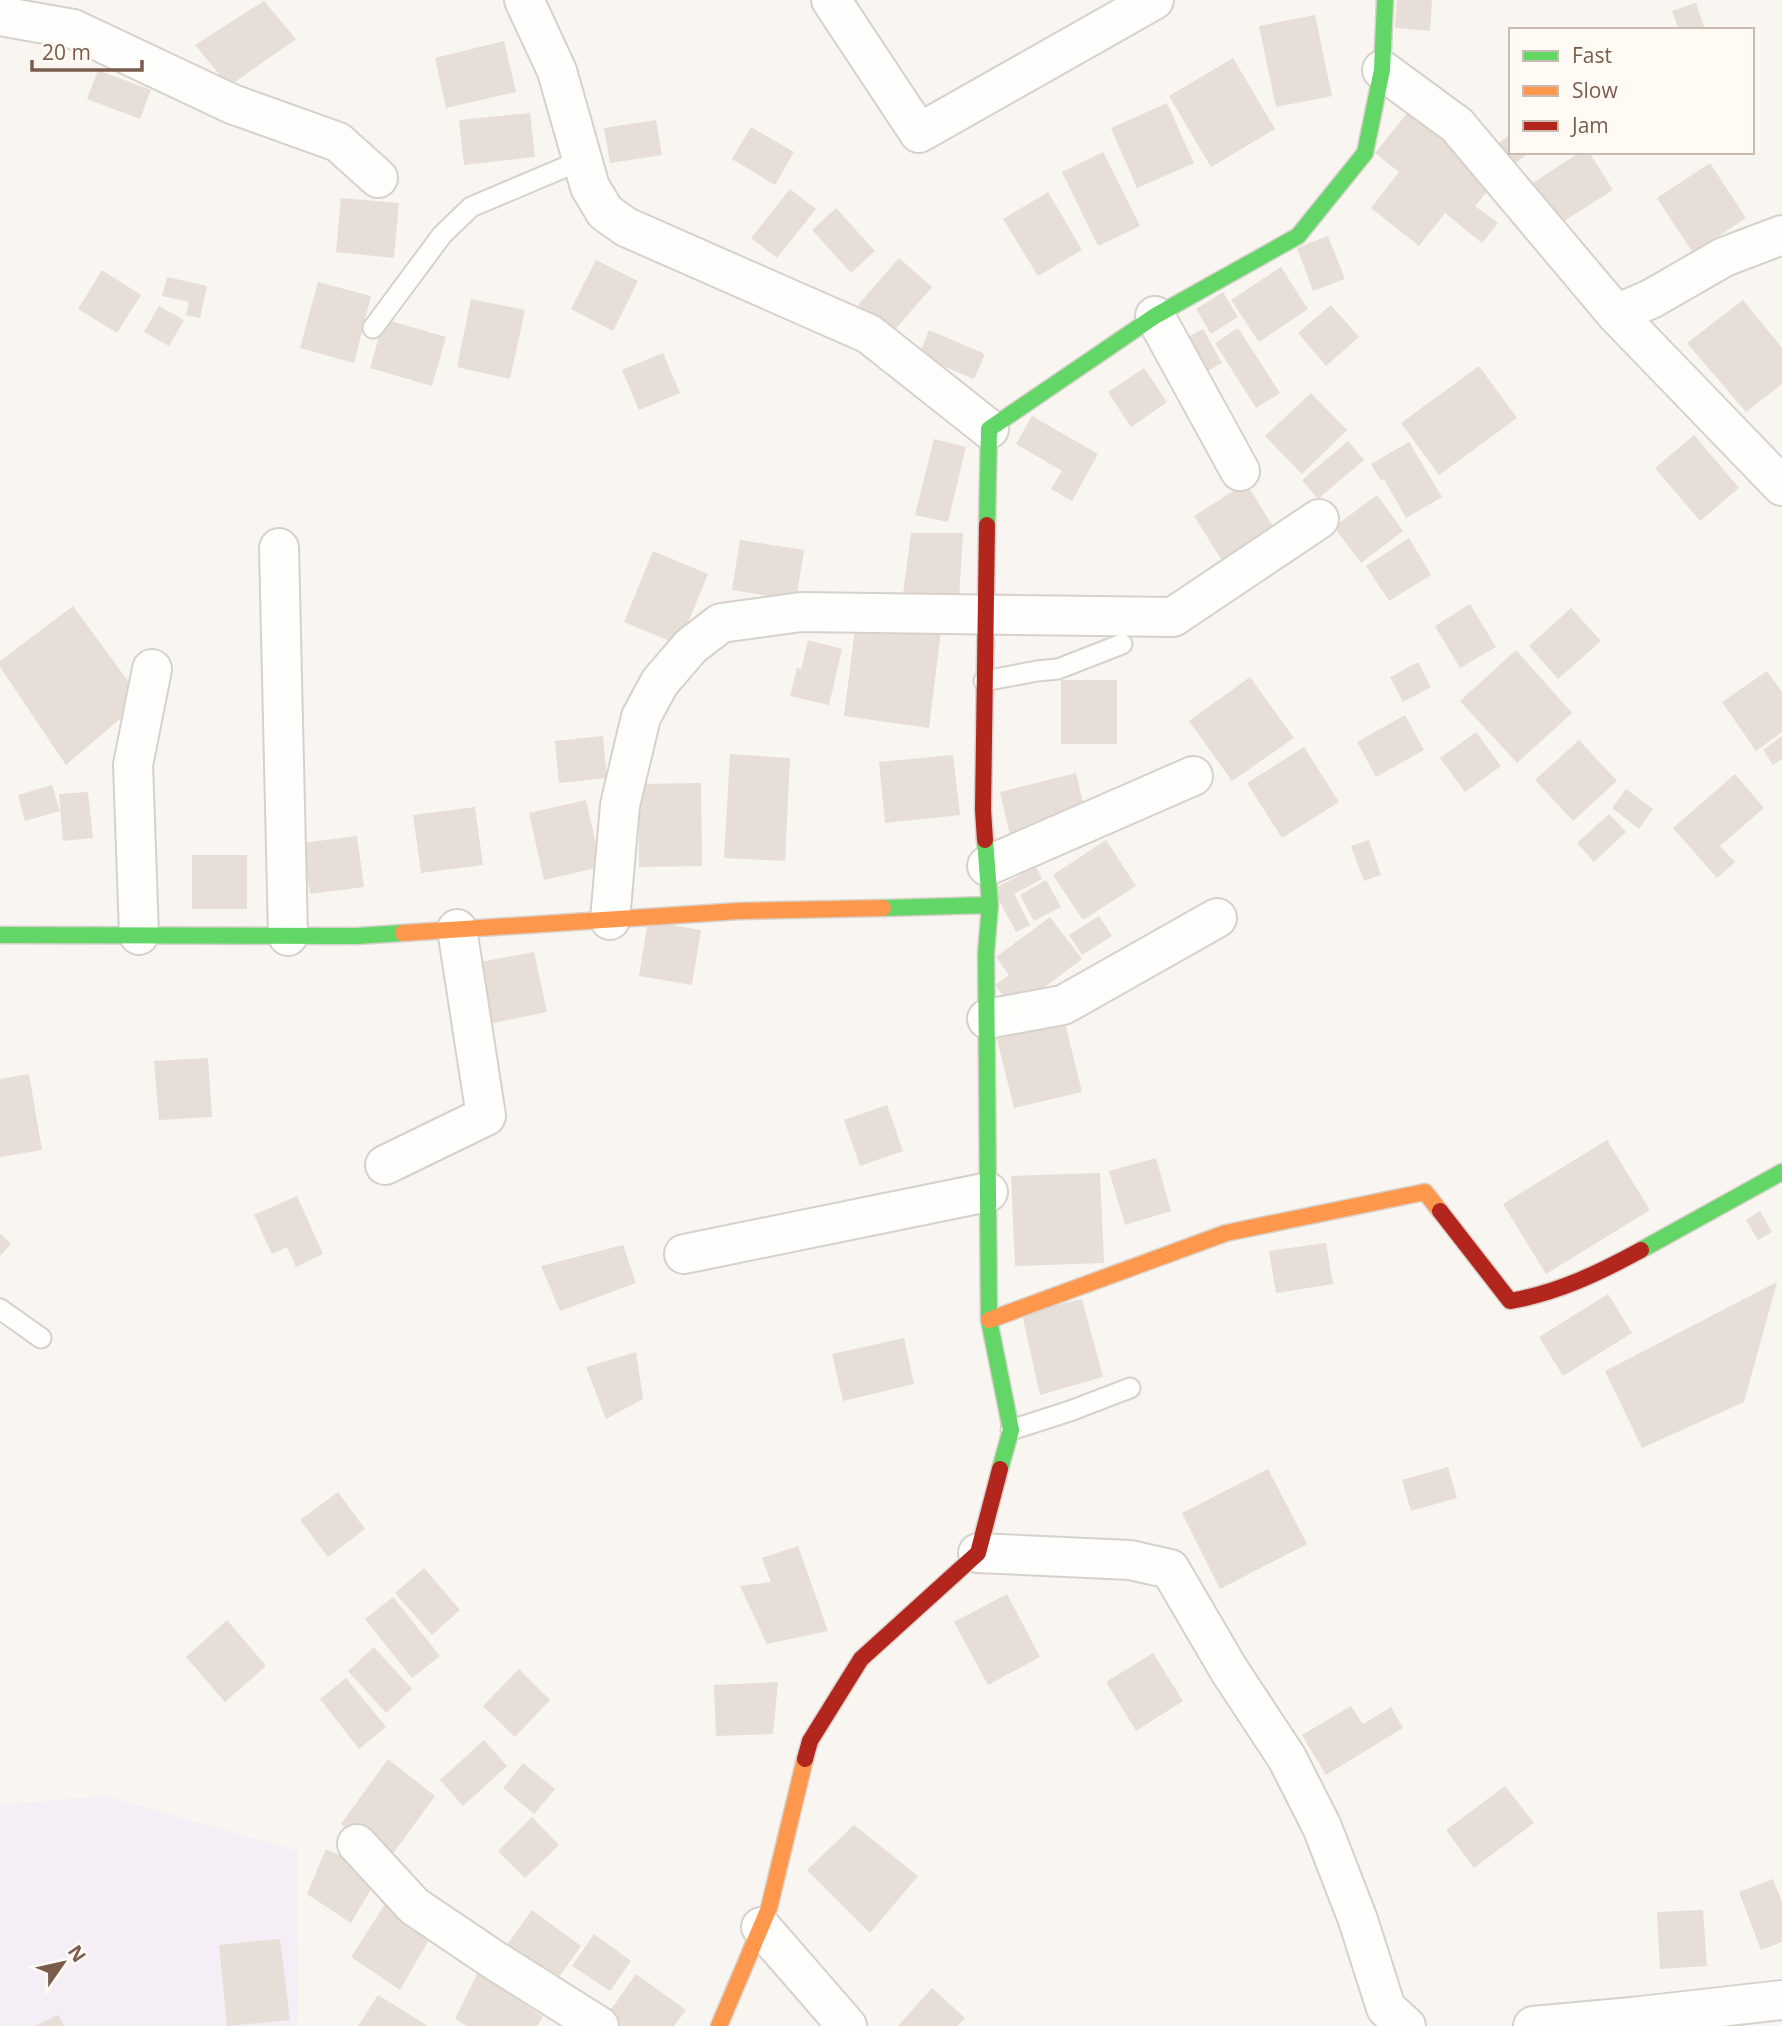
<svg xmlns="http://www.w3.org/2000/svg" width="1782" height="2026" viewBox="0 0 1782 2026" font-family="'Open Sans',sans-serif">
  <rect width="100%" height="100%" fill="#f9f5f0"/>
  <path fill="#f6eef6" d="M105,1796L298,1851L297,2026H0V1805Z"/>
  <path fill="#e6ded7" d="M1397,0H1432L1430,31L1395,28Z
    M264,1L296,39L229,86L195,45Z
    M1696,3L1704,27L1697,30H1679L1672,11Z
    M1315,15L1332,96L1276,107L1259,26Z
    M504,41L516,92L446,108L435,58Z
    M1233,58L1275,129L1211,167L1169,96Z
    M98,70L151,90L140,119L87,99Z
    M1167,103L1194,163L1137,188L1111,128Z
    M1408,112L1495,182L1475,206L1498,223L1482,243L1445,213L1419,246L1371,208L1399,172L1375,153Z
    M530,113L535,157L464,165L459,120Z
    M656,120L662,155L610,163L604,128Z
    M751,127L794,152L775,185L732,159Z
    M1511,134V152H1530L1512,166L1497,144Z
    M1103,152L1140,226L1098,246L1062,172Z
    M1580,152H1589L1613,190L1556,226L1530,185Z
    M1710,163L1746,218L1693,253L1657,198Z
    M790,189L816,209L777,258L751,238Z
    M1048,192L1082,250L1038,276L1003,219Z
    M341,198L399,203L394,258L336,252Z
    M836,208L875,251L851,273L812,230Z
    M1328,236L1345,279L1313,291L1297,248Z
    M899,258L932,287L891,334L858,305Z
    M596,260L638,281L613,331L571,309Z
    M1281,267L1308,309L1259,342L1231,300Z
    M102,270L141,295L117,333L78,309Z
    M167,277L207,286L200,318L186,315L189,302L162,296Z
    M318,282L371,296L354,363L300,348Z
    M1223,292L1238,317L1211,334L1196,309Z
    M471,299L525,310L510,379L457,367Z
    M1743,300L1782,348V384L1746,412L1687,343Z
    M1331,305L1359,337L1326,366L1298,333Z
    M159,306L184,320L169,346L144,332Z
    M384,319L446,337L432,386L370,368Z
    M1238,328L1280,393L1256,408L1215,343Z
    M1203,329L1222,363L1202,374L1184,339Z
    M929,330L985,354L974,379L919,356Z
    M663,353L680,393L639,410L622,370Z
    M1479,366L1517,418L1439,475L1401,423Z
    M1144,368L1167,402L1131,427L1108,392Z
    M1311,393L1347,430L1302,474L1265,436Z
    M1032,416L1098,454L1072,501L1051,489L1062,471L1016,444Z
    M1694,435L1739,488L1700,521L1655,468Z
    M934,439L966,447L948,522L915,515Z
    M1348,441L1364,460L1318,499L1302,480Z
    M1409,442L1442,497L1406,518L1384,479L1381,481L1371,464Z
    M1246,483L1274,528L1223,562L1194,516Z
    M1377,495L1403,531L1361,563L1334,527Z
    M911,533H963L959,599L903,594Z
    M1409,538L1431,575L1389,601L1366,566Z
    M740,540L804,550L796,600L732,590Z
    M653,551L708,574L679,645L624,622Z
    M1470,604L1496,647L1460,668L1435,626Z
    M73,606L142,700L66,765L0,667V661Z
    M1571,608L1601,641L1558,679L1529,646Z
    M856,620L941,631L929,728L844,716Z
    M808,640L842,649L829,705L790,696L797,668L801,669Z
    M1516,650L1572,713L1517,763L1460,701Z
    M1418,662L1431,687L1403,702L1390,677Z
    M1767,671L1782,692V732L1756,751L1722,702Z
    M1250,677L1294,738L1232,781L1189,721Z
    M1061,680H1117V744H1061Z
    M1405,715L1424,750L1376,777L1357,742Z
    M1476,732L1501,766L1465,792L1440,758Z
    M603,736L607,778L559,783L555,741Z
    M1782,736V759L1773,765L1763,750Z
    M1579,740L1617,781L1573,821L1535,780Z
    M1304,747L1339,802L1282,838L1247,783Z
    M730,754L790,758L785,861L724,858Z
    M953,755L960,815L885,823L879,762Z
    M1076,773L1086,816L1010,835L1000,792Z
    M1735,774L1764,808L1720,846L1735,862L1717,878L1673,828Z
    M701,783L702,866L639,867L638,784Z
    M52,785L60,811L25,821L18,795Z
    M1626,789L1653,809L1639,829L1612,808Z
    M88,792L93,838L63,841L59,794Z
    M586,800L601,867L544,880L529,813Z
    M475,807L483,865L421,873L413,815Z
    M1609,814L1626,832L1594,862L1577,843Z
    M357,836L364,887L310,894L302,843Z
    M1106,840L1136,886L1083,920L1053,875Z
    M1369,840L1381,875L1364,881L1351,846Z
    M192,855H247V909H192Z
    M1036,867L1042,879L1014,894L1030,925L1016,932L993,889Z
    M1046,880L1061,907L1034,921L1020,895Z
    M1099,916L1112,936L1082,955L1069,935Z
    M1050,917L1082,959L1014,1010L995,985L1009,975L996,957Z
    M648,921L701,930L692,985L639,976Z
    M534,952L547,1012L488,1024L475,963Z
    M1065,1023L1082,1092L1014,1108L997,1039Z
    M208,1058L212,1117L159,1120L154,1061Z
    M29,1074L42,1150L0,1157V1079Z
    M887,1105L903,1151L860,1166L844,1120Z
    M1607,1140L1650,1210L1546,1274L1503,1204Z
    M1156,1158L1171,1211L1125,1225L1109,1171Z
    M1100,1173L1104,1263L1015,1266L1011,1176Z
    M297,1196L323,1254L296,1267L287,1247L272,1254L254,1215Z
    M1760,1211L1772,1232L1758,1240L1746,1220Z
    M0,1233L11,1244L0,1256Z
    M1326,1243L1333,1284L1276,1293L1269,1251Z
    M623,1245L636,1283L560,1311L541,1266Z
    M1777,1282L1744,1402L1642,1448L1605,1371Z
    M1608,1294L1632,1333L1563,1376L1539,1337Z
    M1082,1299L1103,1377L1040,1395L1022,1314Z
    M904,1338L914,1384L843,1401L832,1354Z
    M636,1352L643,1399L606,1419L586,1367Z
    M1448,1467L1457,1498L1411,1511L1402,1480Z
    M1268,1469L1307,1544L1220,1589L1182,1513Z
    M338,1492L365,1529L328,1557L300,1520Z
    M798,1546L828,1631L767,1644L740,1586L771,1582L762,1558Z
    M424,1568L460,1610L432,1635L395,1593Z
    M1007,1594L1040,1657L988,1685L954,1622Z
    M393,1597L440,1656L412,1678L365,1619Z
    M227,1620L266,1666L225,1702L186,1657Z
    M374,1647L412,1689L386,1713L348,1671Z
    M1153,1653L1183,1701L1136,1731L1106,1682Z
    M519,1669L550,1700L515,1737L483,1706Z
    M346,1678L386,1727L359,1749L320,1699Z
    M778,1682L773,1734L716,1736L714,1685Z
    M1351,1706L1363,1724L1391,1707L1403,1728L1326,1775L1302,1735Z
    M484,1740L507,1766L463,1806L440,1780Z
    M388,1759L435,1796L389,1859L341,1824Z
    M523,1763L555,1789L534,1814L503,1788Z
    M1505,1786L1534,1823L1474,1868L1446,1830Z
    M532,1817L559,1845L525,1878L498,1851Z
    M854,1825L918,1876L870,1933L807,1870Z
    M326,1849L380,1874L351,1923L307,1894Z
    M1773,1879L1782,1902V1942L1761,1950L1739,1892Z
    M389,1898L435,1929L400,1990L351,1957Z
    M532,1910L581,1946L556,1981L507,1945Z
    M1703,1910L1707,1966L1660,1969L1657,1912Z
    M594,1934L631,1961L610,1991L572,1966Z
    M280,1939L290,2020L227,2026L219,1945Z
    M478,1972L543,2017L537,2026H467L455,2019Z
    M636,1974L686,2010L674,2026H622L607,2015Z
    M932,1988L965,2018L957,2026H898Z
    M378,1995L428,2026H358Z
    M58,2015L64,2026H35Z"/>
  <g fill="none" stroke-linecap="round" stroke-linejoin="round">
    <g stroke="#d7d1cb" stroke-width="23">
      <path id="lane" d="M373,328L442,235L471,207L582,160
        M984,681L1037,671L1058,669L1122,644
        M0,1309L41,1338
        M1011,1430L1070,1411L1130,1388"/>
    </g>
    <g stroke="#d7d1cb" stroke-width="42">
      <path id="street" d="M524,0L557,71L590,187L605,212L626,227L869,334L989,429
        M831,0L919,133L1154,0
        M0,16L73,29L232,104L338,142L378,178
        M1382,70L1457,125L1616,314L1782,486
        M1616,314L1651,299L1724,257L1782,235
        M1155,316L1240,471
        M279,548L288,936
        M987,866L1193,776
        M610,920L620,805L641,717L660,682L691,646L721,623L801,612L1173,617L1319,519
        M139,935L133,765L152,669
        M987,1019L1063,1005L1217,918
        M385,1165L486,1116L457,929
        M684,1254L988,1192
        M978,1553L1130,1560L1170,1569L1229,1670L1287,1758L1322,1827L1358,1920L1386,2008L1406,2026
        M357,1844L414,1906L494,1960L599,2026
        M761,1927L847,2026
        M1533,2026L1632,2017L1782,2000"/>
    </g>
    <g stroke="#d9d2cb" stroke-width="19">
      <path id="fast" d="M987,525L989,429L1155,316L1298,236L1365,153L1382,70L1385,0
        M985,840L990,905L986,953L989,1320L1011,1430L1000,1469
        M883,908L990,905
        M0,935L357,936L403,933
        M1641,1250L1782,1172"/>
    </g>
    <g stroke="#d9d2cb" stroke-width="19">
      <path id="slow" d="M403,933L740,911L883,908
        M989,1320L1226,1233L1425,1192L1440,1211
        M719,2026L769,1908L805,1759"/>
    </g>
    <g stroke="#d9d2cb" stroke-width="19">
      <path id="jam" d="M985,840L983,810L987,525
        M1440,1211L1510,1301C1557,1293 1599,1273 1641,1250
        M805,1759L810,1741L861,1659L978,1553L1000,1469"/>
    </g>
    <use href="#lane" stroke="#fefefd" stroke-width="19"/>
    <use href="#street" stroke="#fefefd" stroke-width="38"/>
    <use href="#fast" stroke="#63d668" stroke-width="16"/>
    <use href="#slow" stroke="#ff974d" stroke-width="16"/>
    <use href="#jam" stroke="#b3261e" stroke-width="16"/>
  </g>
  <rect x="1509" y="28" width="245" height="126" fill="#fffaf3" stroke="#cabbb1" stroke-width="2"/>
  <rect x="1523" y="51" width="35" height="10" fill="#63d668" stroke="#cabbb1" stroke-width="2"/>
  <text x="1572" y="63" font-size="21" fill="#7a5c4d">Fast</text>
  <rect x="1523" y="86" width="35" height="10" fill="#ff974d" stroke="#cabbb1" stroke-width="2"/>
  <text x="1572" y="98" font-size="21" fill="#7a5c4d">Slow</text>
  <rect x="1523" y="121" width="35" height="10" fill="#b3261e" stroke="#cabbb1" stroke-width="2"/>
  <text x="1572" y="133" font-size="21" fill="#7a5c4d">Jam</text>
  <g transform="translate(63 1963) rotate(56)" stroke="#fffaf3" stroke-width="5" paint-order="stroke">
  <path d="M0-5L12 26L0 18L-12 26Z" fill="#7a5c4d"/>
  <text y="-10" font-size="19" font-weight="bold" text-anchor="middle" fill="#7a5c4d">N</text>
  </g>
  <path d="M32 60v10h110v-10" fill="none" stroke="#7a5c4d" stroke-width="3.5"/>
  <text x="42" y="60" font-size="21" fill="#7a5c4d" stroke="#fffaf3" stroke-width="5" paint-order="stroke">20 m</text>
</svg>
